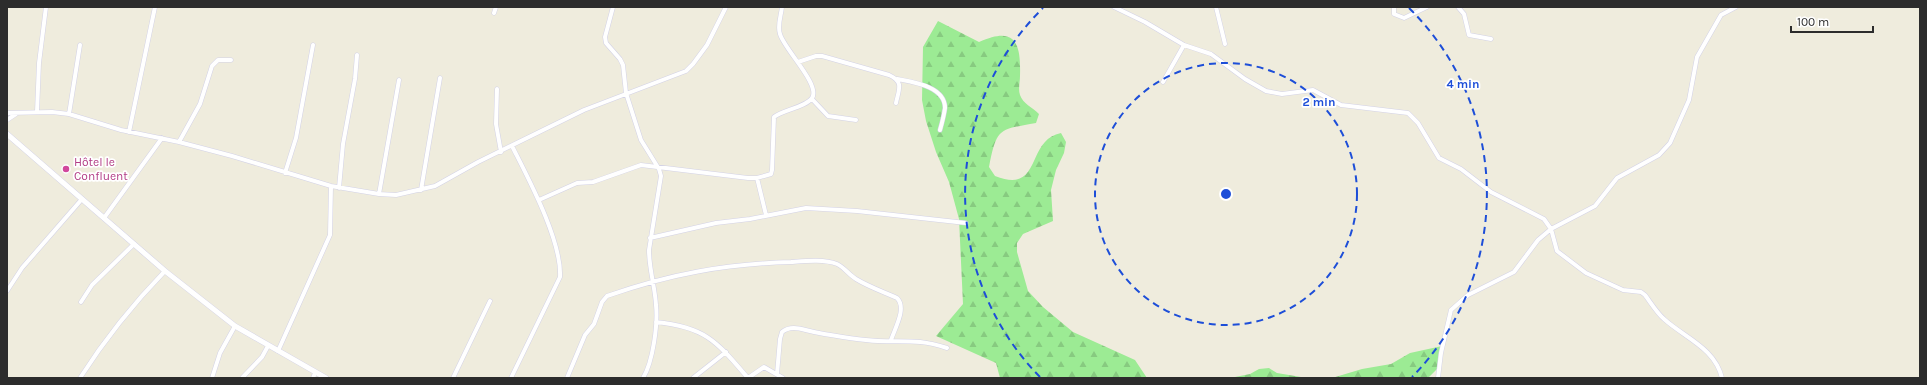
<svg xmlns="http://www.w3.org/2000/svg" width="1927" height="385" viewBox="0 0 1927 385" font-family="Karla,sans-serif">
	<style>
		.forest { fill: url(#forest-firs) }
		.lines { fill: none; stroke-linecap: round; stroke-linejoin: round }
		.minor-casing { stroke: #d3d2e6; stroke-width: 5 }
		.tertiary-casing { stroke: #d3d2e6; stroke-width: 6 }
		.minor { stroke: #fff; stroke-width: 4 }
		.tertiary { stroke: #fff; stroke-width: 5 }
		.ring { fill: none; stroke: #1d4ed8; stroke-width: 2; stroke-dasharray: 7 5 }
		.hotel-dot { fill: #d1479c; stroke: #fff; stroke-width: 1.5 }
		.labels { text-anchor: middle; stroke-width: 3.5; stroke-linejoin: round; paint-order: stroke }
		.hotel-label { font-size: 12px; fill: #b23c85; stroke: #fff; text-anchor: start }
		.centre { fill: #1d4ed8; stroke: #fff; stroke-width: 2 }
		.ring-label { font-size: 12px; text-anchor: middle; font-weight: bold; fill: #1d4ed8; stroke: #fff; stroke-width: 3.5; stroke-linejoin: round; paint-order: stroke }
	</style>
	<defs>
		<pattern id="forest-firs" width="22" height="20" patternUnits="userSpaceOnUse"><rect width="22" height="20" fill="#9ceb94"/><path d="M5 1l3.5 6h-7zM16 11l3.5 6h-7z" fill="#87ca80"/></pattern>
	</defs>
	<rect width="100%" height="100%" fill="#efecdd"/>
	<path class="forest" d="M938 21 979 42C1015 26 1021 42 1020 76 1020 82 1018 89 1020 95 1023 104 1032 107 1039 114L1036 123C999 130 997 127 989 167L995 176C1043 195 1025 140 1061 133L1066 142 1064 153 1056 170 1051 190 1053 221 1023 234 1017 243V252L1028 291 1043 307 1073 332 1135 360 1147 378H1000L996 363 936 336 963 304 959 219 949 182 936 152 926 121 922 100 923 47Z
		M1442 346 1441 365 1428 378H1332L1362 369 1391 364 1410 353Z
		M1269 368 1277 373 1307 378H1230L1250 374 1259 369Z"/>
	<g class="lines">
		<g class="minor-casing">
			<path id="minor" d="M613 7 605 37 606 43 620 59 623 65 626 93 641 140 659 169 661 176 649 250C649 269 655 287 656 305 658 324 653 362 643 378
				M1114 7 1145 22 1184 45 1211 54 1245 79 1266 91 1282 94 1313 90 1341 105 1408 113 1418 123 1439 158 1461 169 1491 192 1544 219 1551 229 1557 251 1586 273 1623 290 1641 292 1645 295C1651 303 1657 313 1664 319 1685 338 1715 348 1722 378
				M1216 7 1225 44
				M1394 7V14L1404 18 1427 7
				M1458 7 1464 14 1469 35 1491 39
				M494 13 496 7
				M798 62 816 56H822L889 75C904 82 899 89 896 103
				M897 79C912 82 945 86 945 108 944 115 942 123 940 130
				M1163 82 1184 45
				M497 89 496 124 501 152
				M812 99 828 116 856 120
				M37 112 39 63 46 7
				M7 113 52 112 69 114 121 130 179 142 232 156 331 186 379 194 396 195 435 186 478 162 584 110 686 71 693 64 707 45 726 7
				M69 114 80 45
				M7 120 16 114
				M129 132 155 7
				M179 142 200 104 212 66 218 60H231
				M285 173 296 138 313 45
				M757 178 766 215
				M339 188 343 144 355 79 357 55
				M421 190 440 78
				M379 194 399 80
				M539 200 577 183 593 182 641 165 748 178H757L771 174 772 170 774 117C783 110 806 107 812 98 821 85 784 49 780 34 777 26 781 16 782 7
				M104 218 162 138
				M650 238 716 223 750 219 806 208 857 211 966 223
				M7 291 22 268 82 199
				M81 302 92 285 134 244
				M656 322C706 327 717 342 748 378
				M278 351 330 235 331 186
				M777 374 780 339 782 332C792 324 803 330 814 332 835 336 856 340 878 341 906 342 919 339 947 348
				M80 378C105 339 133 304 165 271
				M212 378 220 353 235 326
				M242 378 262 357 268 346
				M313 378 315 373
				M453 378 490 301
				M511 378 560 277C562 241 528 178 512 146
				M567 378 585 335 594 324 602 302 607 296C670 274 725 264 791 262 805 261 824 259 837 264 844 267 849 275 856 279 869 287 884 292 897 298 907 308 895 328 891 340
				M693 378 726 352
				M748 378 764 367 783 378
				M1438 378 1441 353 1451 310 1468 295 1514 272 1538 240 1551 229 1595 206 1617 178 1659 155 1670 143 1689 100 1697 57 1721 15 1736 7"/>
		</g>
		<g class="tertiary-casing">
			<path id="tertiary" d="M7 134 165 271 235 326 326 378"/>
		</g>
		<use href="#minor" class="minor"/>
		<use href="#tertiary" class="tertiary"/>
	</g>
	<g class="ring">
		<circle cx="1226" cy="194" r="131"/>
		<path d="M1040 377A261 261 0 0 1 1043 8M1409 8A261 261 0 0 1 1412 377"/>
	</g>
	<circle class="hotel-dot" cx="66" cy="169" r="4"/>
	<g class="labels">
		<g class="hotel-label">
			<text x="74" y="166">Hôtel le<tspan x="74" dy="14">Confluent</tspan></text>
		</g>
	</g>
	<circle cx="1226" cy="194" r="6" class="centre"/>
	<g class="ring-label">
		<text x="1463" y="88">4 min</text>
		<text x="1319" y="106">2 min</text>
	</g>
	<rect width="1927" height="385" fill="none" stroke="#2c2c2c" stroke-width="16"/>
	<path d="M1791 26v6h82v-6" fill="none" stroke="#2c2c2c" stroke-width="2"/>
	<text x="1797" y="26" font-size="12" fill="#2c2c2c" stroke="#ffffff" stroke-width="3" paint-order="stroke">100 m</text>
</svg>
